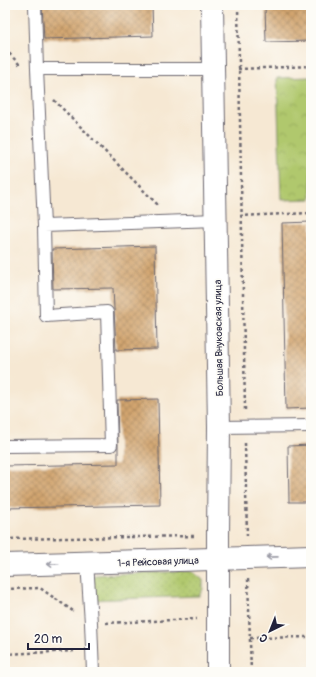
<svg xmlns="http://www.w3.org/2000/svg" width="316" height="677" viewBox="0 0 316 677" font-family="Pangolin,sans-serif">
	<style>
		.grass { fill: url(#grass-dots); stroke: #697554 }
		.park { fill: url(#park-crowns); stroke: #697554 }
		.building { fill: url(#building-cross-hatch) }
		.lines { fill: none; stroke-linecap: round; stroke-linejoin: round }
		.lane-casing { stroke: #6c6770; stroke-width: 14 }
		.street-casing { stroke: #6c6770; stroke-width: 24 }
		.secondary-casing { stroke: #6c6770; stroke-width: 24 }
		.path { stroke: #6c6770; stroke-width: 2.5; stroke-dasharray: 3 3; stroke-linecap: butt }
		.lane { stroke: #fff; stroke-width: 12 }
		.street { stroke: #fff; stroke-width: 22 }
		.secondary { stroke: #fff; stroke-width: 22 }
		.oneway { stroke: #9c9ca7 }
		.labels { text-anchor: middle; stroke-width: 3.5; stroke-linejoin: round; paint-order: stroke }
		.street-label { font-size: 10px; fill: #22223b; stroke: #fdfcf7 }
	</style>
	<defs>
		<pattern id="grass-dots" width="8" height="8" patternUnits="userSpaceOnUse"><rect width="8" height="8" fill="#b0c86d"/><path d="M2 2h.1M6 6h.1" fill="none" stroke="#97ac5f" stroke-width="1.8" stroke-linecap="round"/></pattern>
		<pattern id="park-crowns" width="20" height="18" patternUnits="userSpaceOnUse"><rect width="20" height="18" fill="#b0c86d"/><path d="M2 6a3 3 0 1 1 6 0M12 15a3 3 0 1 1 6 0" fill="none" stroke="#97ac5f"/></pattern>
		<pattern id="building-cross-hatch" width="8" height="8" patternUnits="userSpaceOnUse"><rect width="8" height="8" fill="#d1a46e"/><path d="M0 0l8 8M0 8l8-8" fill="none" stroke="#a9855c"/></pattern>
	</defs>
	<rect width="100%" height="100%" fill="#fdfcf7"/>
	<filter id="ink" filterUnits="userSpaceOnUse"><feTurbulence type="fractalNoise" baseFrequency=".025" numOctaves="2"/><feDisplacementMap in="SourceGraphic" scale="8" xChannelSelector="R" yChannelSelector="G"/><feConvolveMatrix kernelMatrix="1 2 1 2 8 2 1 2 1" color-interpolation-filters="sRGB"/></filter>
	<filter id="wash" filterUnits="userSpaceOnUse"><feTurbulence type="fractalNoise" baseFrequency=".012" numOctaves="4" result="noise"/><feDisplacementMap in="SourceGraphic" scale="16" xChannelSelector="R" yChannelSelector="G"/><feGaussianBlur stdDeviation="0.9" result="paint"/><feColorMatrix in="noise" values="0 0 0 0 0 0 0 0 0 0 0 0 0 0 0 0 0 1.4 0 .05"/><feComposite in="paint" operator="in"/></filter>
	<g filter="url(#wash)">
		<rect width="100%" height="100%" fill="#f6e8d3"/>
		<path class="grass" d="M192 571 203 580V589L199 596 89 600 86 589 95 575Z"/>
		<path class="park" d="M311 77V199L281 200 277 78Z"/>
		<g id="blocks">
			<path class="building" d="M42 5H152L153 36 44 39Z
				M265 5H311V41L266 42Z
				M311 222V408L286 409 282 223Z
				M155 246 157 349 116 350 113 288 53 289 52 249Z
				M158 399 160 505 5 508V466L118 464V445L117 400Z
				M311 445V502H289L288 446Z"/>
		</g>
	</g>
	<g filter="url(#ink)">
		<use href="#blocks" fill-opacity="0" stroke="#6c6770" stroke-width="1"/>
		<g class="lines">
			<g class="lane-casing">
				<path id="lane" d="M35 5 37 69
					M214 69H37L44 226 216 220
					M219 427 311 426
					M5 446 111 445 107 312 46 316 44 226
					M87 562 91 623 93 672"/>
			</g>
			<g class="street-casing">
				<path id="street" d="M212 5 219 427 218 536V672"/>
			</g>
			<g class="secondary-casing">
				<path id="secondary" d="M5 565 247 558 311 556"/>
			</g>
			<path class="path" d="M238 5 245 410
				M5 49 20 65
				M238 69 311 66
				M54 100 159 206
				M240 216 311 213
				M245 443 247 538
				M5 539 196 536
				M248 579 251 672
				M5 589 40 588 73 611
				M106 623 197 619
				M250 638 311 637
				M5 654 76 651"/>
			<use href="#lane" class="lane"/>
			<use href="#street" class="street"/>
			<use href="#secondary" class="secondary"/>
		</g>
		<defs><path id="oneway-shaft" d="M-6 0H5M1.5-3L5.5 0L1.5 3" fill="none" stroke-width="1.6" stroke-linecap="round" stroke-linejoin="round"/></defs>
		<g class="oneway">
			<use href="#oneway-shaft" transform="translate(272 557) rotate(179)"/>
			<use href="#oneway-shaft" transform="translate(53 564) rotate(178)"/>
		</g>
	</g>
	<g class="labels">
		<g class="street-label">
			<text transform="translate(218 338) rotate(-91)" y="4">Большая Внуковская улица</text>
			<text transform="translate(158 561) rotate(-2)" y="4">1-я Рейсовая улица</text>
		</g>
	</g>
	<rect width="316" height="677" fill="none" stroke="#fdfcf7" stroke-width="20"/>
	<g transform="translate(270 631) rotate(223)" stroke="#fdfcf7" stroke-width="3" paint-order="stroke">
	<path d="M0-3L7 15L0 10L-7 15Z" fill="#22223b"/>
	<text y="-6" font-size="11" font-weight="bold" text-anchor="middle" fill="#22223b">С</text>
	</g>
	<path d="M28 643v6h61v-6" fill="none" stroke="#22223b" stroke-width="2"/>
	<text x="34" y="643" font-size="12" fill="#22223b" stroke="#fdfcf7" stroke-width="3" paint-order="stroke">20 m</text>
</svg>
